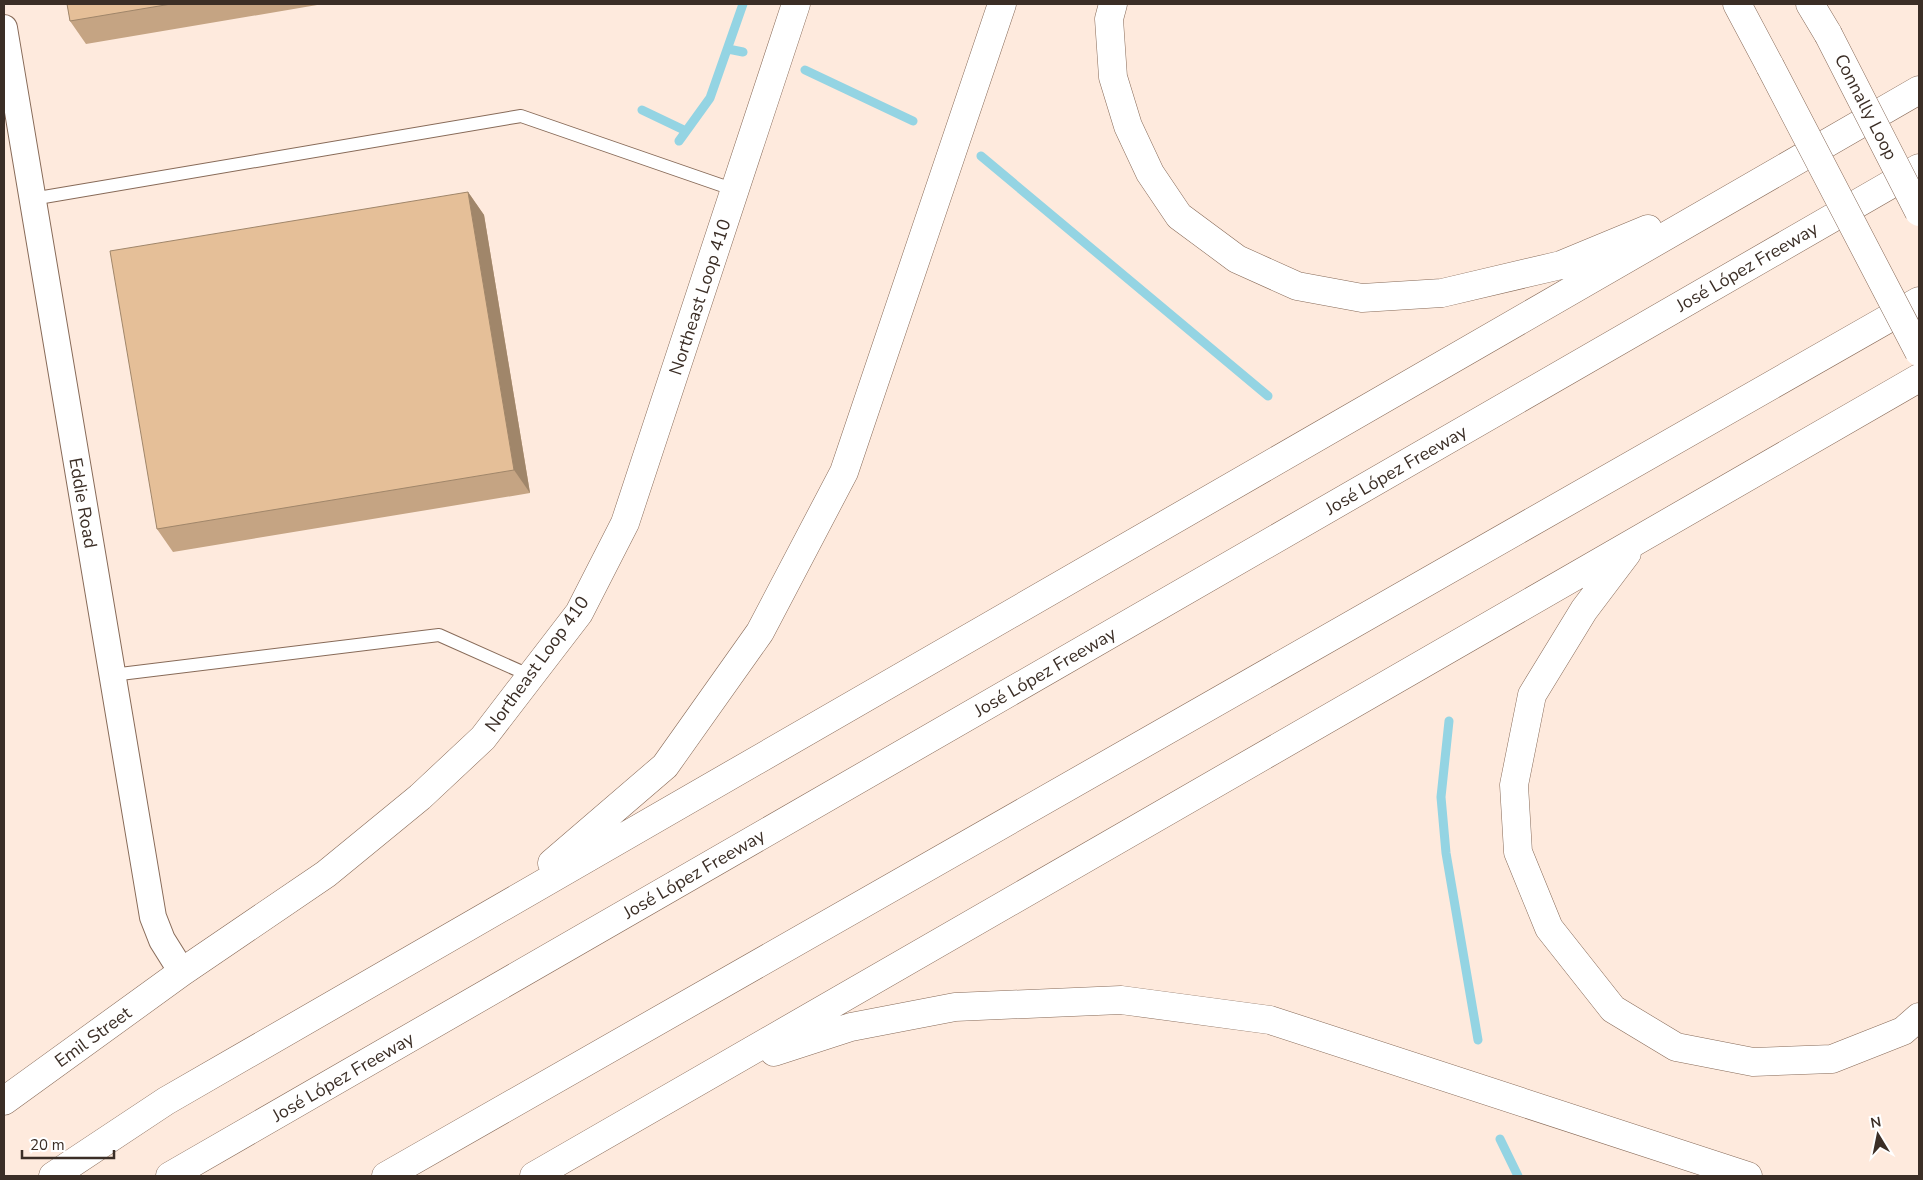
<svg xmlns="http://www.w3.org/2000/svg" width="1923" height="1180" viewBox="0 0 1923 1180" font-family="'Nunito Sans',sans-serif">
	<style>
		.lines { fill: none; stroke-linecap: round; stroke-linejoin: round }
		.stream { stroke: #94d4e3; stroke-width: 9 }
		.lane-casing { stroke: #876a58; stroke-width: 14 }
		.street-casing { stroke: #876a58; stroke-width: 28 }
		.secondary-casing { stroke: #876a58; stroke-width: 29 }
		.highway-casing { stroke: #876a58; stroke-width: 29 }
		.lane { stroke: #fff; stroke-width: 12 }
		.street { stroke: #fff; stroke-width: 26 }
		.secondary { stroke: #fff; stroke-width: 28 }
		.highway { stroke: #fff; stroke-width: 28 }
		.highway-bridge-casing { stroke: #876a58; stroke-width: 29; stroke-linecap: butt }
		.highway-bridge { stroke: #fff; stroke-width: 28 }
		.wall { fill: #c5a483 }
		.shaded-wall { fill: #a0866a }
		.building { fill: #e5bf98; stroke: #a0866a }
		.labels { text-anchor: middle; stroke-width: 4.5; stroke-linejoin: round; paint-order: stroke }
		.street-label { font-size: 18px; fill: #3b2e26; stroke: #fff }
	</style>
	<rect width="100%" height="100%" fill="#feeadd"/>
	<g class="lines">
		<path class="stream" d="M728 49 743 52
			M805 70 913 121
			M642 110 686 131
			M679 141 710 98 743 4
			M981 156 1268 396
			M1449 721 1441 797 1446 853 1478 1040
			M1500 1139 1518 1176"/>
		<g class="lane-casing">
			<path id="lane" d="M32 199 521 116 735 190
				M112 675 439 635 531 676"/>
		</g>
		<g class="street-casing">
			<path id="street" d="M4 28 153 917 162 940 182 972"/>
		</g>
		<g class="secondary-casing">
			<path id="secondary" d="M4 1101 182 972 326 874 420 797 483 738 579 613 625 523 796 4"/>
		</g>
		<g class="highway-casing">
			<path id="highway" d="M1113 4 1109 19 1113 77 1128 126 1150 173 1179 216 1237 259 1297 286 1362 298 1442 293 1561 265 1648 229
				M1737 4 1770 66
				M1810 4 1828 34
				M1627 553 1584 610 1532 695 1514 785 1518 852 1549 928 1613 1009 1676 1047 1753 1062 1832 1059 1903 1031 1919 1017
				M552 863 665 766 760 632 844 472 1002 4
				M774 1052 851 1027 955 1007 1121 1000 1270 1020 1748 1176
				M53 1176 166 1101 1919 90
				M170 1176 1919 168
				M386 1176 1919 301
				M534 1176 1919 378"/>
		</g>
		<use href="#lane" class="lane"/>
		<use href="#street" class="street"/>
		<use href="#secondary" class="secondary"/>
		<use href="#highway" class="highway"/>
		<g class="highway-bridge-casing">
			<path id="highway-bridge" d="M1828 34 1919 212
				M1770 66 1919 352"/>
		</g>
		<use href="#highway-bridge" class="highway-bridge"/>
	</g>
	<path class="wall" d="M67 4H323L86 44 70 21Z
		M468 192 484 215 530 493 173 552 157 529Z"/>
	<path class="shaded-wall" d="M468 192 484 215 530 493 514 470Z"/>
	<path class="building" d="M67 4H171L70 21Z
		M468 192 514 470 157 529 110 251Z"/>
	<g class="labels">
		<g class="street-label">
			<text transform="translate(1866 107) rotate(63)" y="6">Connally Loop</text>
			<text transform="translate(1747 267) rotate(-30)" y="6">José López Freeway</text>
			<text transform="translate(700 297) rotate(-72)" y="6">Northeast Loop 410</text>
			<text transform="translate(1396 470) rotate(-30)" y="6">José López Freeway</text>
			<text transform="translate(83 503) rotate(80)" y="6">Eddie Road</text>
			<text transform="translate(537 664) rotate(-54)" y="6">Northeast Loop 410</text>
			<text transform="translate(1045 672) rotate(-30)" y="6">José López Freeway</text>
			<text transform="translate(694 874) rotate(-30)" y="6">José López Freeway</text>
			<text transform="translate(93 1037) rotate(-36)" y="6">Emil Street</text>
			<text transform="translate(343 1077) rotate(-30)" y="6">José López Freeway</text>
		</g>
	</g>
	<rect width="1923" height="1180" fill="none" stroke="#3b2e26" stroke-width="10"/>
	<g transform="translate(1878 1135) rotate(350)" stroke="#ffffff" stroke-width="4" paint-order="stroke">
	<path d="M0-4L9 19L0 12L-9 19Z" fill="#3b2e26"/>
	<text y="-8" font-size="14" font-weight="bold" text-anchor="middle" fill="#3b2e26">N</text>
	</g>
	<path d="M22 1150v8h92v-8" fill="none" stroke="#3b2e26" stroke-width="2.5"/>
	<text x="30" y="1150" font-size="15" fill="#3b2e26" stroke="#ffffff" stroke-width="4" paint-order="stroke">20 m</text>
</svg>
